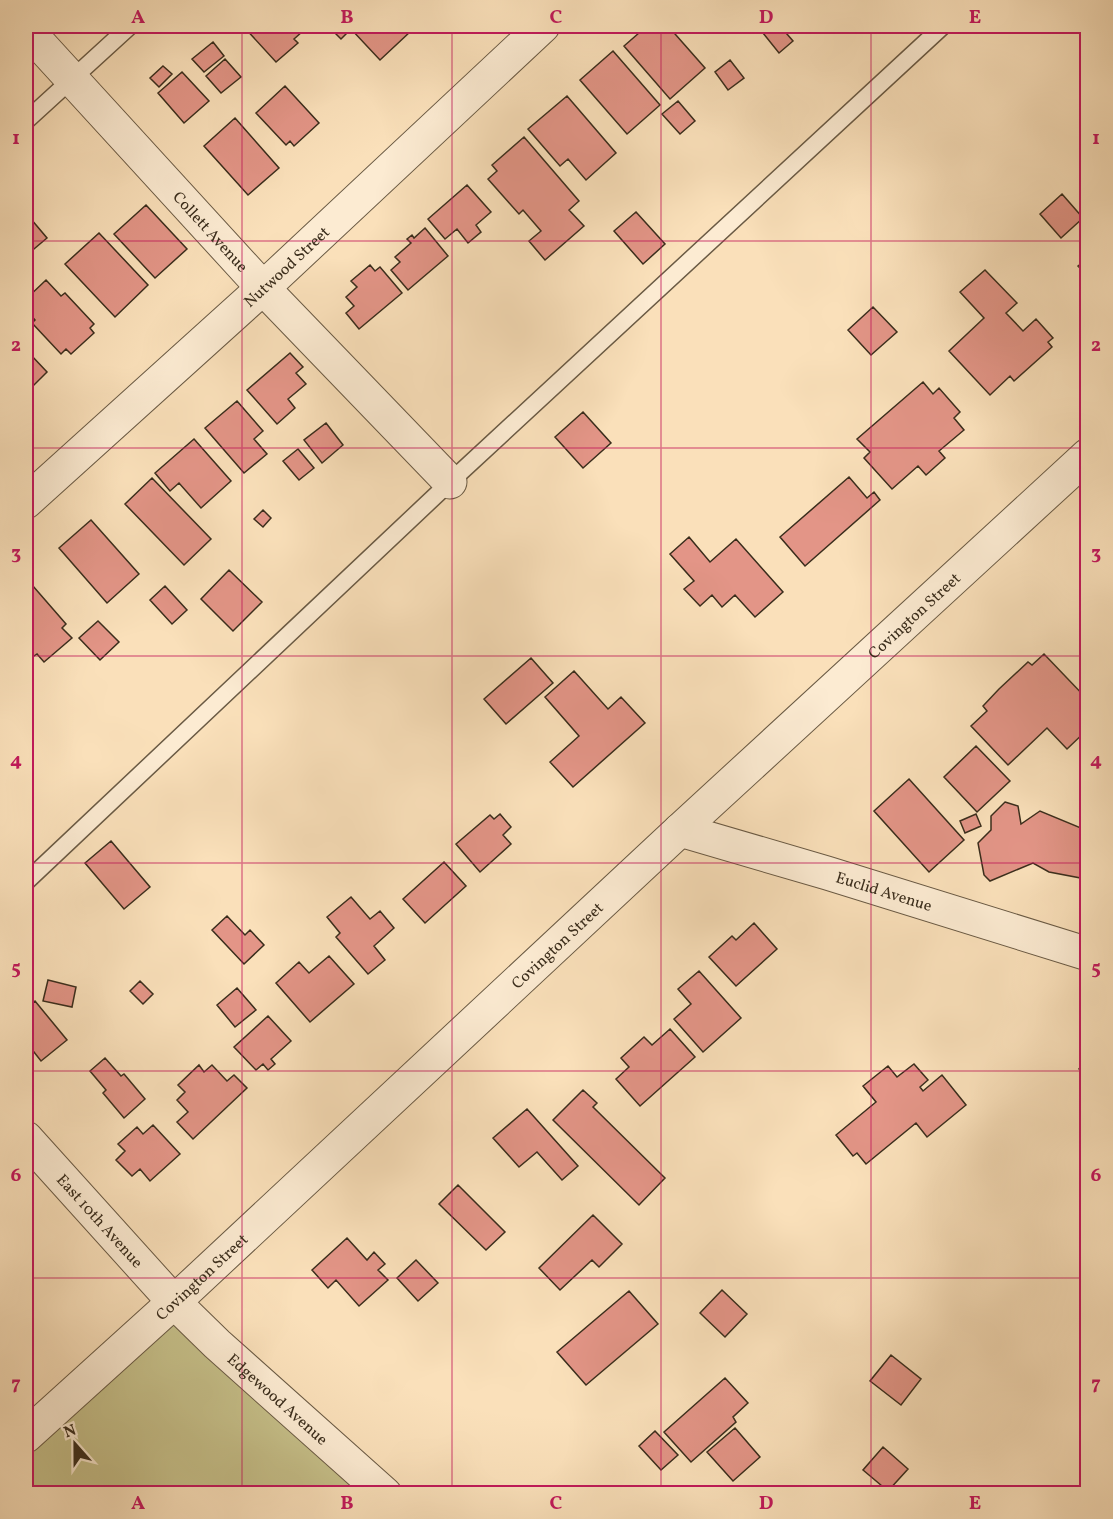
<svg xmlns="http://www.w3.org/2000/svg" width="1113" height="1519" viewBox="0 0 1113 1519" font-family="Vollkorn,serif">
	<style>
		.green { fill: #c6c08a; stroke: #807653; stroke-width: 1.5 }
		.building { fill: #e39587; stroke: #3a2d1c; stroke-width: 1.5 }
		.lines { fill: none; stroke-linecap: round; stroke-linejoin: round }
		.lane-casing { stroke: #6a5a44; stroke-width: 19 }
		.street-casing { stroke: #6a5a44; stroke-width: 35 }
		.lane { stroke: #fcebd2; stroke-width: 16 }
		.street { stroke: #fcebd2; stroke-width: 33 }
		.grid { fill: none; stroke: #c2185b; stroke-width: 1.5; stroke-opacity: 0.55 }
		.labels { text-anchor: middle; stroke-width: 4.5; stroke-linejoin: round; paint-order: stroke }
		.street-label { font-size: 16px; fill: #3a2d1c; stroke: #fcebd2 }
		.neatline { fill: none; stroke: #c2185b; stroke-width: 2 }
		.grid-label { font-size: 20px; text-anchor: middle; font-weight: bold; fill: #c2185b }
	</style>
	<rect width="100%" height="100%" fill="#fae0ba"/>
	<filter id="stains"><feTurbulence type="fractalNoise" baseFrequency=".00333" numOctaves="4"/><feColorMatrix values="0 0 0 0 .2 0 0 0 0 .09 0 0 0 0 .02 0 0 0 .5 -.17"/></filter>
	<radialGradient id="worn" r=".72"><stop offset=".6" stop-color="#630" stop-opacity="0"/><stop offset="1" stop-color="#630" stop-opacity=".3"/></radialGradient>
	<path class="green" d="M174 1302 386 1494H26V1438Z"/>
	<path class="building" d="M243 26H302L300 28 303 31 294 39 298 43 276 62Z
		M328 26H406L411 31 380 60 351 29 341 39Z
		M647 26H668L705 68 670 99 624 46Z
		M771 26H780L793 41 779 53 763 33Z
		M213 42 224 56 204 72 192 59Z
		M613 51 660 105 627 134 580 80Z
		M225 59 241 77 221 93 206 76Z
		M730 60 744 78 728 90 715 72Z
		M163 66 172 74 159 87 150 78Z
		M182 72 209 101 184 123 158 93Z
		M285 86 319 123 294 146 290 141 286 145 256 113Z
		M567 96 616 153 586 180 568 159 560 166 528 129Z
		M678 101 695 121 680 134 662 114Z
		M235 118 279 168 248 195 204 146Z
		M524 137 579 201 569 210 584 226 545 260 529 241 541 231 523 210 519 214 488 179 497 171 492 165Z
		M467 185 491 212 476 225 481 232 468 243 457 229 445 239 428 219Z
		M1062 194 1083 218 1061 238 1040 214Z
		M146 205 187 249 155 278 114 234Z
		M636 212 665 244 643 264 614 231Z
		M31 219 47 238 28 254 26 252V224Z
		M425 228 448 256 408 290 391 270 400 262 395 257 411 243 407 239 412 235 414 238Z
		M99 233 148 285 115 317 65 264Z
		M1088 258V276L1078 266Z
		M370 265 375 271 380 267 402 293 359 329 346 313 354 306 346 297 357 287 351 281Z
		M985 270 1017 303 1006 313 1023 331 1036 319 1053 338 1048 342 1052 347 1014 381 1010 376 990 395 949 351 984 318 960 292Z
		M46 280 61 296 65 293 94 324 90 328 94 333 71 354 66 349 61 354 32 323 35 320 26 310V299Z
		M873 307 897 332 871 355 848 330Z
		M26 345 33 353 31 355 47 372 31 388 26 382Z
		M290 353 303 367 296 373 306 384 288 399 295 408 277 424 247 390Z
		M923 382 933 394 939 388 960 412 954 418 964 430 939 451 945 458 926 475 918 466 892 489 864 458 870 452 857 439Z
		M237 401 263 431 254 439 267 454 244 473 205 428Z
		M583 412 611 443 583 468 555 437Z
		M326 423 343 445 322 463 304 440Z
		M194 439 231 481 201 508 179 483 170 491 155 473Z
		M298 449 314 468 299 480 283 461Z
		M849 477 867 498 874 492 880 500 805 566 780 537Z
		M152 478 211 539 184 565 125 504Z
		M263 510 271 518 263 527 254 519Z
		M91 520 139 574 107 603 59 548Z
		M689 537 710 562 736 539 783 592 755 617 735 595 722 607 712 595 700 606 684 589 694 581 670 554Z
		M229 570 262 602 233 631 201 599Z
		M26 578 66 624 62 628 72 638 44 662 37 654 34 656 26 646Z
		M165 586 187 610 172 624 150 600Z
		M98 621 119 642 100 660 79 638Z
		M1044 654 1088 700V729L1067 749 1047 728 1008 765 971 726 987 711 983 706 999 689 1028 662 1032 665Z
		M531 658 553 683 506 724 484 699Z
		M574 671 608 709 621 697 645 723 573 787 550 762 579 736 545 697Z
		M976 746 1010 781 977 812 944 777Z
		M909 779 964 840 929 872 874 811Z
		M1005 802 1018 806 1021 824 1040 811 1081 828 1087 840 1084 859 1086 879 1049 872 1033 863 990 881 984 875 978 843 991 830V816Z
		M500 814 511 827 503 835 511 844 480 872 456 844 490 815 494 819Z
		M976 814 981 826 965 833 960 821Z
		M111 841 150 887 124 909 85 863Z
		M444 862 466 886 425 923 403 899Z
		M351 897 370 919 380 911 394 928 374 946 385 960 368 974 336 937 340 933 327 917Z
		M227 916 245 935 250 930 264 945 244 964 212 930Z
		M754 923 777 949 736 986 709 957 732 936 736 940Z
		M329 956 354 984 310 1022 276 983 299 962 309 973Z
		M699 971 741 1018 703 1052 674 1019 691 1004 678 989Z
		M48 980 76 987 72 1007 43 1001Z
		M140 981 153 994 143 1004 130 991Z
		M237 988 256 1010 235 1027 217 1005Z
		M35 1001 67 1040 41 1061 30 1047 26 1051V1009Z
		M268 1016 291 1041 271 1059 275 1064 268 1070 263 1064 256 1070 234 1047Z
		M670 1029 695 1057 640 1106 616 1079 629 1067 621 1058 644 1037 652 1045Z
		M105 1058 121 1076 124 1074 145 1099 124 1118 103 1093 106 1090 90 1071Z
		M1088 1058V1076L1079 1069Z
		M914 1064 928 1080 920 1087 923 1091 942 1075 966 1105 927 1137 916 1123 866 1164 857 1153 853 1156 836 1135 876 1102 863 1086 888 1066 897 1077Z
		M199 1065 204 1072 212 1065 227 1081 234 1075 247 1088 193 1139 177 1122 188 1112 177 1100 185 1092 178 1085Z
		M583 1090 597 1103 593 1107 665 1178 639 1205 553 1120Z
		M527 1109 578 1166 562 1180 537 1152 519 1167 493 1138Z
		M153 1125 180 1154 150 1181 140 1169 132 1176 116 1160 125 1151 118 1144 137 1127 143 1134Z
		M458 1185 505 1232 486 1250 439 1204Z
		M593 1215 622 1244 599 1267 592 1260 560 1290 539 1268Z
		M347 1238 367 1260 374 1252 385 1264 378 1270 388 1280 359 1306 336 1280 328 1288 312 1270Z
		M416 1260 438 1283 418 1301 397 1278Z
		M722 1290 747 1314 725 1337 700 1313Z
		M629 1291 658 1324 586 1385 557 1352Z
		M891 1355 921 1379 901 1405 870 1381Z
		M725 1378 748 1403 733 1417 736 1422 691 1462 664 1432Z
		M735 1428 760 1457 733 1481 707 1452Z
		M655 1431 678 1455 661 1470 639 1446Z
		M883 1447 908 1469 888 1491 863 1470Z"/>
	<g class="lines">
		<g class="lane-casing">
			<path id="lane" d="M26 121 130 26
				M26 882 450 482 943 26"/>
		</g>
		<g class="street-casing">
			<g id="street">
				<path id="s1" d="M26 29 263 288 450 482"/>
				<path id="s2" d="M26 502 263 288 543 26"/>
				<path id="s3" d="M680 830 827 873 1088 954"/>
				<path id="s4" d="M26 1138 174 1302 217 1344 385 1494"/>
				<path id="s5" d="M26 1436 174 1302 680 830 1088 455"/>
			</g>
		</g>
		<use href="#lane" class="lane"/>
		<use href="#street" class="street"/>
	</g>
	<path class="grid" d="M242 26V1494M452 26V1494M661 26V1494M871 26V1494M26 241H1088M26 448H1088M26 656H1088M26 863H1088M26 1071H1088M26 1278H1088"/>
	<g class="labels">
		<g class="street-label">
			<text dy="6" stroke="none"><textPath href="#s1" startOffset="274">Collett Avenue</textPath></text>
			<text dy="6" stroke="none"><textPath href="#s2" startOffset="351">Nutwood Street</textPath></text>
			<text dy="6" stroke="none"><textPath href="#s5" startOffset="1209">Covington Street</textPath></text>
			<text dy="6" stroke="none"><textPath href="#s3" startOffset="213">Euclid Avenue</textPath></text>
			<text dy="6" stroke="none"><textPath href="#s5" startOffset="723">Covington Street</textPath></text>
			<text dy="6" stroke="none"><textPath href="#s4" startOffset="111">East 10th Avenue</textPath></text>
			<text dy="6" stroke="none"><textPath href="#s5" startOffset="237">Covington Street</textPath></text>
			<text dy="6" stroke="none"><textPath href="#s4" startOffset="363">Edgewood Avenue</textPath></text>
		</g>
	</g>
	<rect width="1113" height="1519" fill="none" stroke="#fae0ba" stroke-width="66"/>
	<g transform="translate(75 1444) rotate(339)" stroke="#fcebd2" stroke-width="4.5" paint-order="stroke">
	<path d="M0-4.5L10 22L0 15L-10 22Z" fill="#3a2d1c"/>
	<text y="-9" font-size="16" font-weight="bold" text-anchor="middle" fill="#3a2d1c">N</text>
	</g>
	<rect x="33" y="33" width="1047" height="1453" class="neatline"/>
	<g class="grid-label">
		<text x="138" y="23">A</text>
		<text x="347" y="23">B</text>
		<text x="556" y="23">C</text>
		<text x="766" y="23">D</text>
		<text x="975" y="23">E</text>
		<text x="16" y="144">1</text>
		<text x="1096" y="144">1</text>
		<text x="16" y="351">2</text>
		<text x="1096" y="351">2</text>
		<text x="16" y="559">3</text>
		<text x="1096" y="559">3</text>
		<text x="16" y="766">4</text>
		<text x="1096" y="766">4</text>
		<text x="16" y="974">5</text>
		<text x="1096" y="974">5</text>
		<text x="16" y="1181">6</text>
		<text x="1096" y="1181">6</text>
		<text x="16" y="1389">7</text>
		<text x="1096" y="1389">7</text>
		<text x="138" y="1509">A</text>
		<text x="347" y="1509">B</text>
		<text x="556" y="1509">C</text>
		<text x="766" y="1509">D</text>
		<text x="975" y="1509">E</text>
	</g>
	<rect width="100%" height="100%" filter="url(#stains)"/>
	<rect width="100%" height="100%" fill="url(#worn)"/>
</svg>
